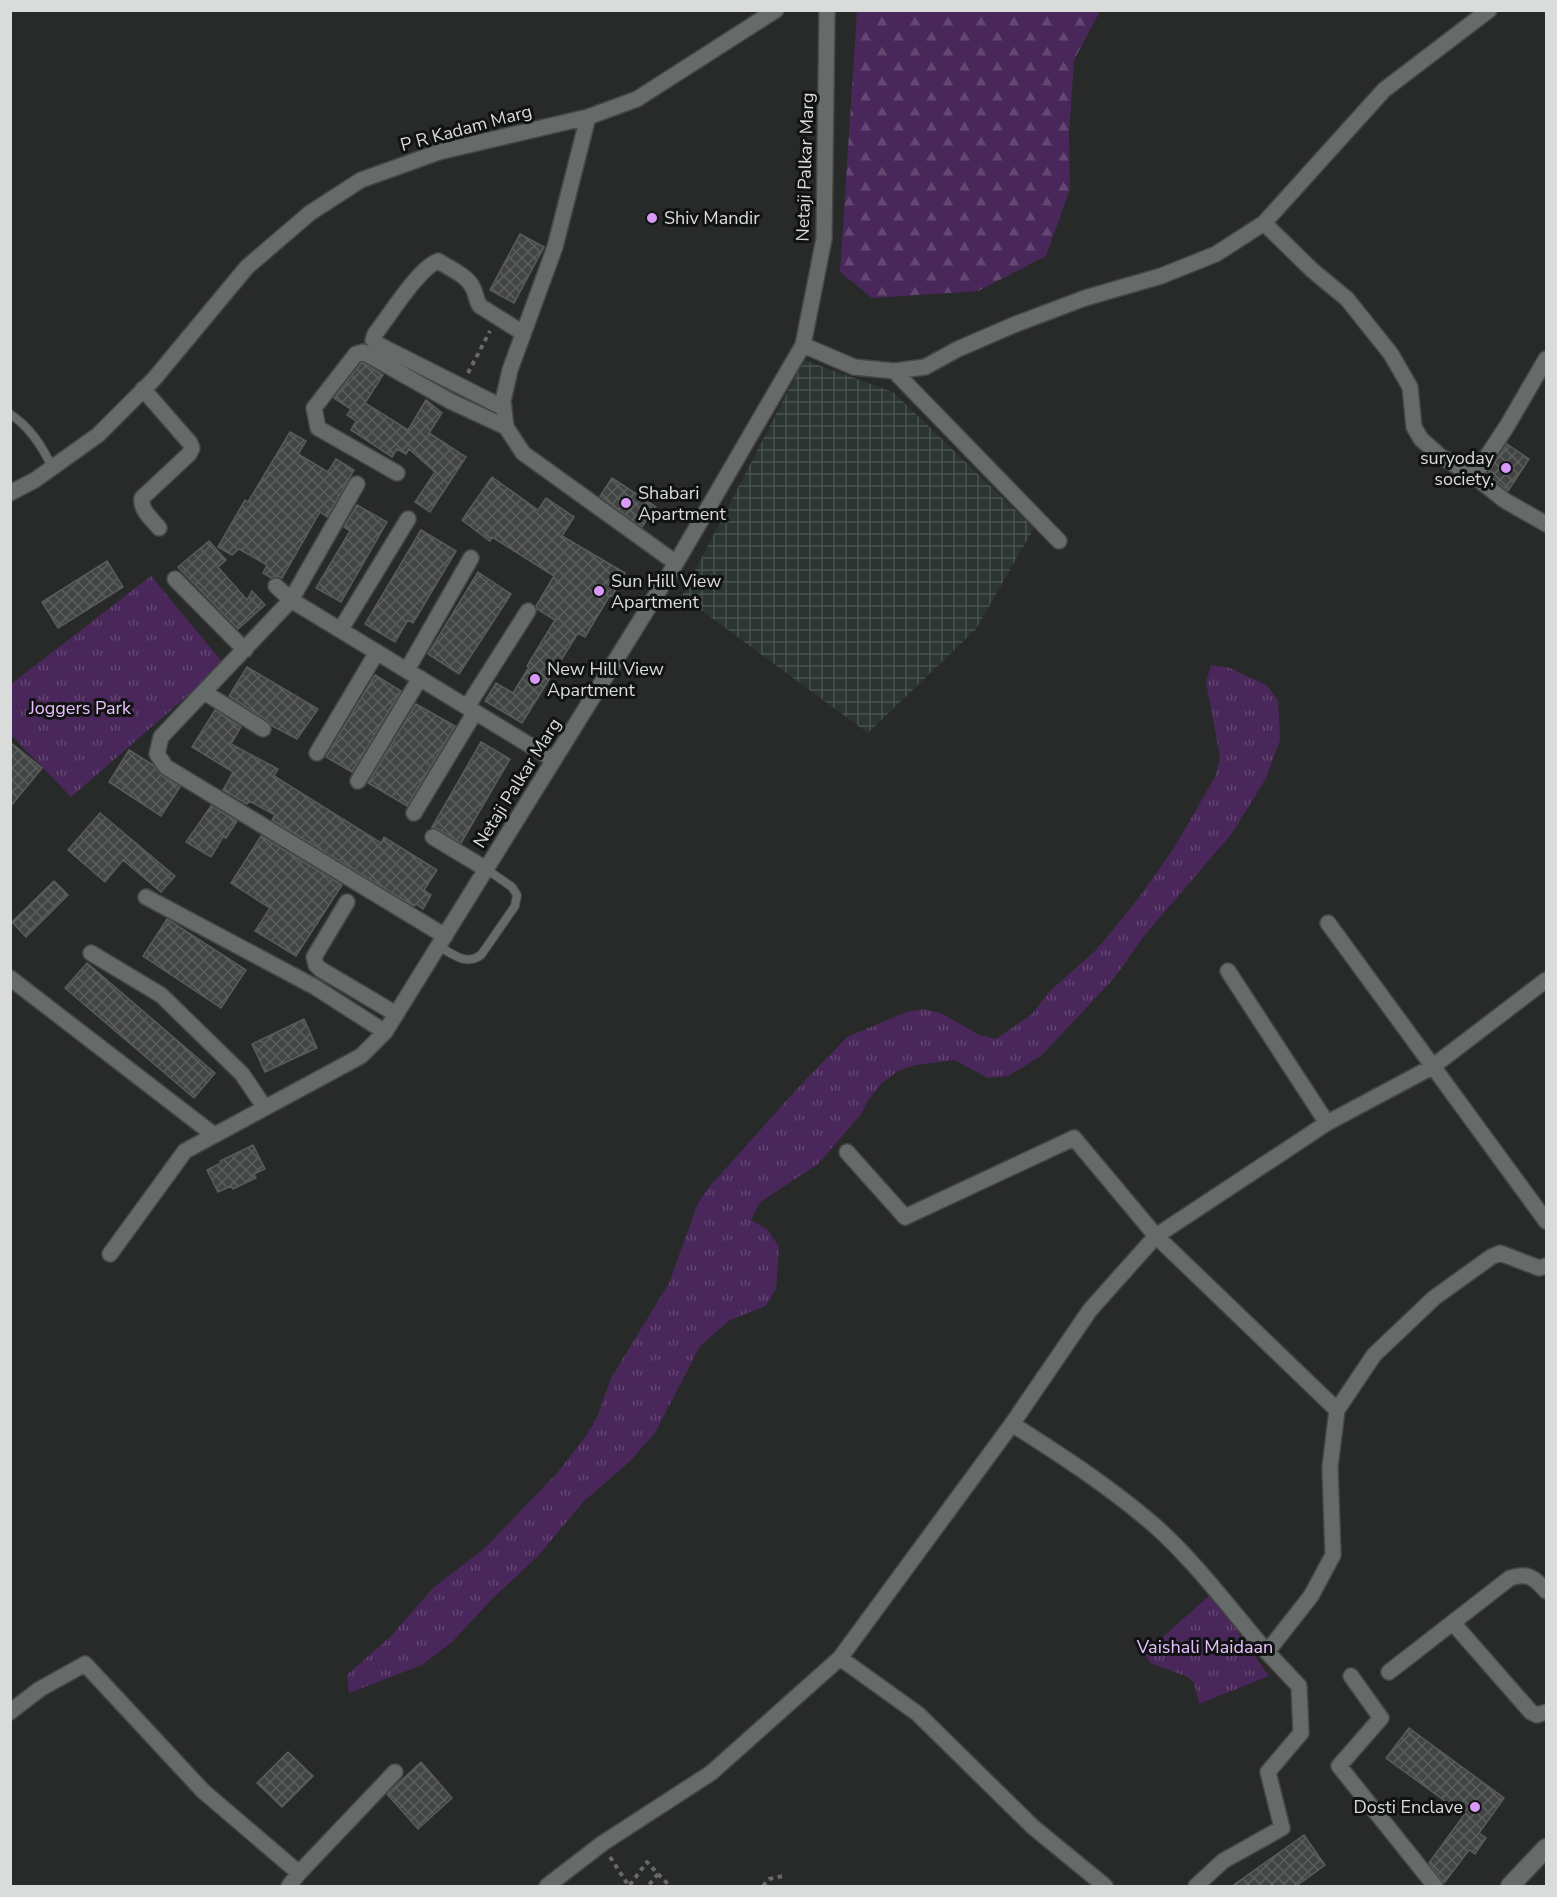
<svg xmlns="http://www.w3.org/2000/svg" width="1557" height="1897" viewBox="0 0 1557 1897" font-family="'Nunito Sans',sans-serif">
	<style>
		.industrial { fill: url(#industrial-grid) }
		.grass { fill: url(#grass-tufts) }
		.forest { fill: url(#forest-firs) }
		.building { fill: url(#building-cross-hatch); stroke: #595c5b; stroke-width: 1.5 }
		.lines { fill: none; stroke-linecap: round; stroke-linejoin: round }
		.service-casing { stroke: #454746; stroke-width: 10 }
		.minor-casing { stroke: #454746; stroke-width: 18 }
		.tertiary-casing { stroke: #454746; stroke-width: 21 }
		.path { stroke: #686a69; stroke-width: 4; stroke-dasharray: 4.5 4.5; stroke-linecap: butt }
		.service { stroke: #666a68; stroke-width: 8 }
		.minor { stroke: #666a68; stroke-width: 15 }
		.tertiary { stroke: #666a68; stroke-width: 18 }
		.poi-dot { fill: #d89af8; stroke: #111312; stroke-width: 2 }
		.labels { text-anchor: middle; stroke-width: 6; stroke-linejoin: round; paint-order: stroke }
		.street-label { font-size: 18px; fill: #dadcdb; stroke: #111312 }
		.poi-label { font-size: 18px; fill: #dadcdb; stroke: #111312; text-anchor: start }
		.park-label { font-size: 18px; fill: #e9c0ff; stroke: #111312 }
	</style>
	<defs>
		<pattern id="industrial-grid" width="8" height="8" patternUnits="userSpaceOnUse" patternTransform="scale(1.5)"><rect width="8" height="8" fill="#2b3531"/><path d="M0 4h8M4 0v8" fill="none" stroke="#49524e"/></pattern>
		<pattern id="grass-tufts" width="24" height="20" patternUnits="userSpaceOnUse" patternTransform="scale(1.5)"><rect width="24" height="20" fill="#49275a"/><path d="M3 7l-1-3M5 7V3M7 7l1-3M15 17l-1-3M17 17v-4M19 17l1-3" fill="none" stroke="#634671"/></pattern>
		<pattern id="forest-firs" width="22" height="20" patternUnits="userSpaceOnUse" patternTransform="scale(1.5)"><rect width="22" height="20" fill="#49275a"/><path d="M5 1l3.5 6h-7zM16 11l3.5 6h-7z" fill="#634671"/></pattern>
		<pattern id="building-cross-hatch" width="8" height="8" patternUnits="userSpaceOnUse" patternTransform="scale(1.5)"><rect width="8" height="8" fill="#424544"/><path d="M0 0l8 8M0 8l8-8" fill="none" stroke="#5d5f5e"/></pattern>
	</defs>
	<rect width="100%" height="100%" fill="#282a29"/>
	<path class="industrial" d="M804 360 893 392 1034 528 976 629 868 733 682 596Z"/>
	<path class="grass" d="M151 576 224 664 71 797 11 735V684Z
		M1211 665 1230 668 1266 685 1278 700 1280 740 1266 778 1233 832 1144 936 1115 977 1041 1056 1008 1076 988 1078 954 1060 915 1065 898 1071 881 1084 868 1100 862 1113 818 1164 760 1202 751 1220 768 1230 779 1247 776 1289 766 1306 730 1320 700 1346 655 1433 629 1462 583 1502 538 1556 493 1598 452 1642 422 1665 349 1693 347 1675 391 1636 433 1588 485 1548 558 1472 586 1436 597 1417 611 1378 669 1283 698 1203 710 1186 796 1090 847 1037 906 1012 924 1009 943 1014 977 1034 996 1039 1032 1014 1049 992 1096 950 1138 899 1174 848 1216 775 1220 757 1206 682Z
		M1211 1594 1269 1676 1199 1704 1194 1683 1188 1677 1150 1663 1145 1653Z"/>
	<path class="forest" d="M857 11H1100L1074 60 1069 135 1070 189 1046 256 978 291 872 298 840 272Z"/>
	<path class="building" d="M520 234 544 247 514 303 490 290Z
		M362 362 383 375 365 403 408 430 426 400 442 413 429 433 466 457 430 512 415 502 435 472 409 449 406 454 397 449 392 457 351 430 356 421 347 415 351 409 334 398Z
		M290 432 306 441 298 454 328 472 336 459 354 470 327 517 320 512 282 578 278 576 271 578 263 573 267 565 239 549 232 555 218 547 245 500 248 502Z
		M1507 444 1529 459 1508 491 1487 474Z
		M492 477 538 510 546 498 574 517 562 536 625 573 612 596 610 595 585 637 578 633 522 723 485 701 496 683 513 693 529 667 527 666 555 620 537 609 536 606 554 576 492 537 490 541 462 520Z
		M612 478 656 507 642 527 600 496Z
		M357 505 387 522 341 602 316 588 350 531 344 527Z
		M421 530 456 551 413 623 408 620 395 642 365 624Z
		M209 541 226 560 218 567 247 600 252 591 265 605 238 629 178 567Z
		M107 561 123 587 58 628 42 602Z
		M478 572 511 594 459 674 428 654Z
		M247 667 318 709 297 739 272 726 268 721 229 696Z
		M375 675 401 691 352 772 326 757Z
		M416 704 455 726 407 806 368 783Z
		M215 710 241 727 231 744 278 769 274 776 381 843 384 837 437 870 424 890 431 895 423 909 416 904 414 906 272 820 275 815 249 801 247 804 223 790 233 772 192 747Z
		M10 742 42 768 10 807Z
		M481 742 510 759 461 843 438 829 432 827Z
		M129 750 153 765 161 775 180 787 161 816 109 782Z
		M211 806 237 821 226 838 223 837 211 857 186 842Z
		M100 813 175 876 161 892 123 860 105 882 68 850Z
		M261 836 342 885 296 956 255 931 270 908 231 883Z
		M54 881 68 895 26 937 12 922Z
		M167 919 246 970 221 1008 143 956Z
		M87 963 215 1073 194 1098 65 988Z
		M304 1019 317 1048 265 1072 252 1044Z
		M253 1145 265 1169 254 1174 256 1178 233 1189 231 1186 218 1192 207 1170 221 1163 220 1161Z
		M1409 1728 1504 1798 1479 1833 1486 1838 1475 1854 1469 1850 1444 1883 1429 1863 1464 1815 1386 1758Z
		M288 1752 313 1776 282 1807 257 1783Z
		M421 1762 452 1798 418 1829 387 1794Z
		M1304 1835 1325 1865 1295 1887H1231Z"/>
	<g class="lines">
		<g class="service-casing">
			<path id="service" d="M10 414C30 427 42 446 52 467
				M438 946C453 954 466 966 481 955L515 906 517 895 512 887 486 869"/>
		</g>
		<g class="minor-casing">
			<path id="minor" d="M588 117 555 247 510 370 503 401 506 427 523 453 676 563
				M1264 223 1312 270 1347 299 1391 354 1410 387 1414 427 1421 439 1440 456 1474 476 1504 500 1546 524
				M803 345 854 367 894 371 925 367 958 349 1016 324 1085 298 1161 276 1216 254 1264 223 1384 90 1489 10
				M894 371 1059 541
				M143 389 190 443 192 448 189 454 142 498C140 510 152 519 159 528
				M504 408 379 345 373 340 375 334C390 315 418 269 438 261 449 268 467 275 473 288 476 294 476 300 480 306L523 333
				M397 473 318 428 314 408 356 354 363 352 450 401 506 427
				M1474 476 1507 426 1546 359
				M10 493 35 480 98 435 154 379 247 267 310 213 361 180 439 152 588 117 637 99 776 10
				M175 579 245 650
				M276 586 291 600 357 484
				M341 629 408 519
				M407 670 471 558
				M204 692 263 729
				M467 707 528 611
				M317 753 377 652
				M358 781 420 678
				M414 813 475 712
				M433 837 486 869
				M146 897 315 987 385 1032
				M347 902 314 957 316 965 320 969 396 1014
				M1328 923 1546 1221
				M445 936 166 767 157 754 161 737 291 600 554 760
				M91 953 161 995 242 1074 265 1108
				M1228 971 1327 1123
				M10 978 214 1135
				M847 1152 905 1217 1074 1138 1156 1236 1337 1410
				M110 1254 185 1151 361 1056 385 1032 676 563 803 345 824 239 827 10
				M1012 1424C1061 1455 1110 1487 1154 1525 1194 1560 1232 1611 1267 1652
				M1453 1623 1531 1712 1537 1715 1546 1712
				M840 1658 918 1714 1033 1827 1105 1886
				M1389 1672 1510 1578C1528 1572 1535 1578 1546 1591
				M1351 1676 1381 1718 1339 1766 1435 1886
				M10 1712 40 1689 85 1664 203 1791 299 1873
				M289 1886 299 1873 395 1772
				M547 1886 603 1843 711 1773 840 1658 1012 1424 1090 1310 1156 1236 1327 1123 1432 1067 1546 980
				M1196 1886 1223 1861 1282 1828 1268 1772 1301 1733 1299 1686 1267 1652 1311 1596 1333 1555 1330 1467 1337 1410 1374 1355 1434 1298 1491 1257 1500 1253 1539 1268 1546 1266"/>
		</g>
		<g class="tertiary-casing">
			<path id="tertiary" d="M1510 1886 1546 1848"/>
		</g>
		<path class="path" d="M468 373 490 331
			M610 1857 629 1886 647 1862 658 1874 648 1886
			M658 1874 670 1886
			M763 1886 769 1879 783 1876"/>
		<use href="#service" class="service"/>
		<use href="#minor" class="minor"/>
		<use href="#tertiary" class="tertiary"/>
	</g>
	<g class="poi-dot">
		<circle cx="652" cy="218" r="6"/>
		<circle cx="1506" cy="468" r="6"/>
		<circle cx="626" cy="503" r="6"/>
		<circle cx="599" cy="591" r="6"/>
		<circle cx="535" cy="679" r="6"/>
		<circle cx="1475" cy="1807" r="6"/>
	</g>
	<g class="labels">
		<g class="street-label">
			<text transform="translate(466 128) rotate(-15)" y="6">P R Kadam Marg</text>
			<text transform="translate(805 167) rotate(-88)" y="6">Netaji Palkar Marg</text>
			<text transform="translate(517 783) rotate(-58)" y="6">Netaji Palkar Marg</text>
		</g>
		<g class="poi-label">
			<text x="664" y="224">Shiv Mandir</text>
			<text x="1494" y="464" text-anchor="end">suryoday<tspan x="1494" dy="21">society,</tspan></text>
			<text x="638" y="499">Shabari<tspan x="638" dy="21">Apartment</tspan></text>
			<text x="611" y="587">Sun Hill View<tspan x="611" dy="21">Apartment</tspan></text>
			<text x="547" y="675">New Hill View<tspan x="547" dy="21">Apartment</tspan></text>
			<text x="1463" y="1813" text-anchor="end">Dosti Enclave</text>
		</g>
		<g class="park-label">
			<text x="80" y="714">Joggers Park</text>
			<text x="1205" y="1653">Vaishali Maidaan</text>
		</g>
	</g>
	<rect width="1557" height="1897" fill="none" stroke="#dadcdb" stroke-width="24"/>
</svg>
